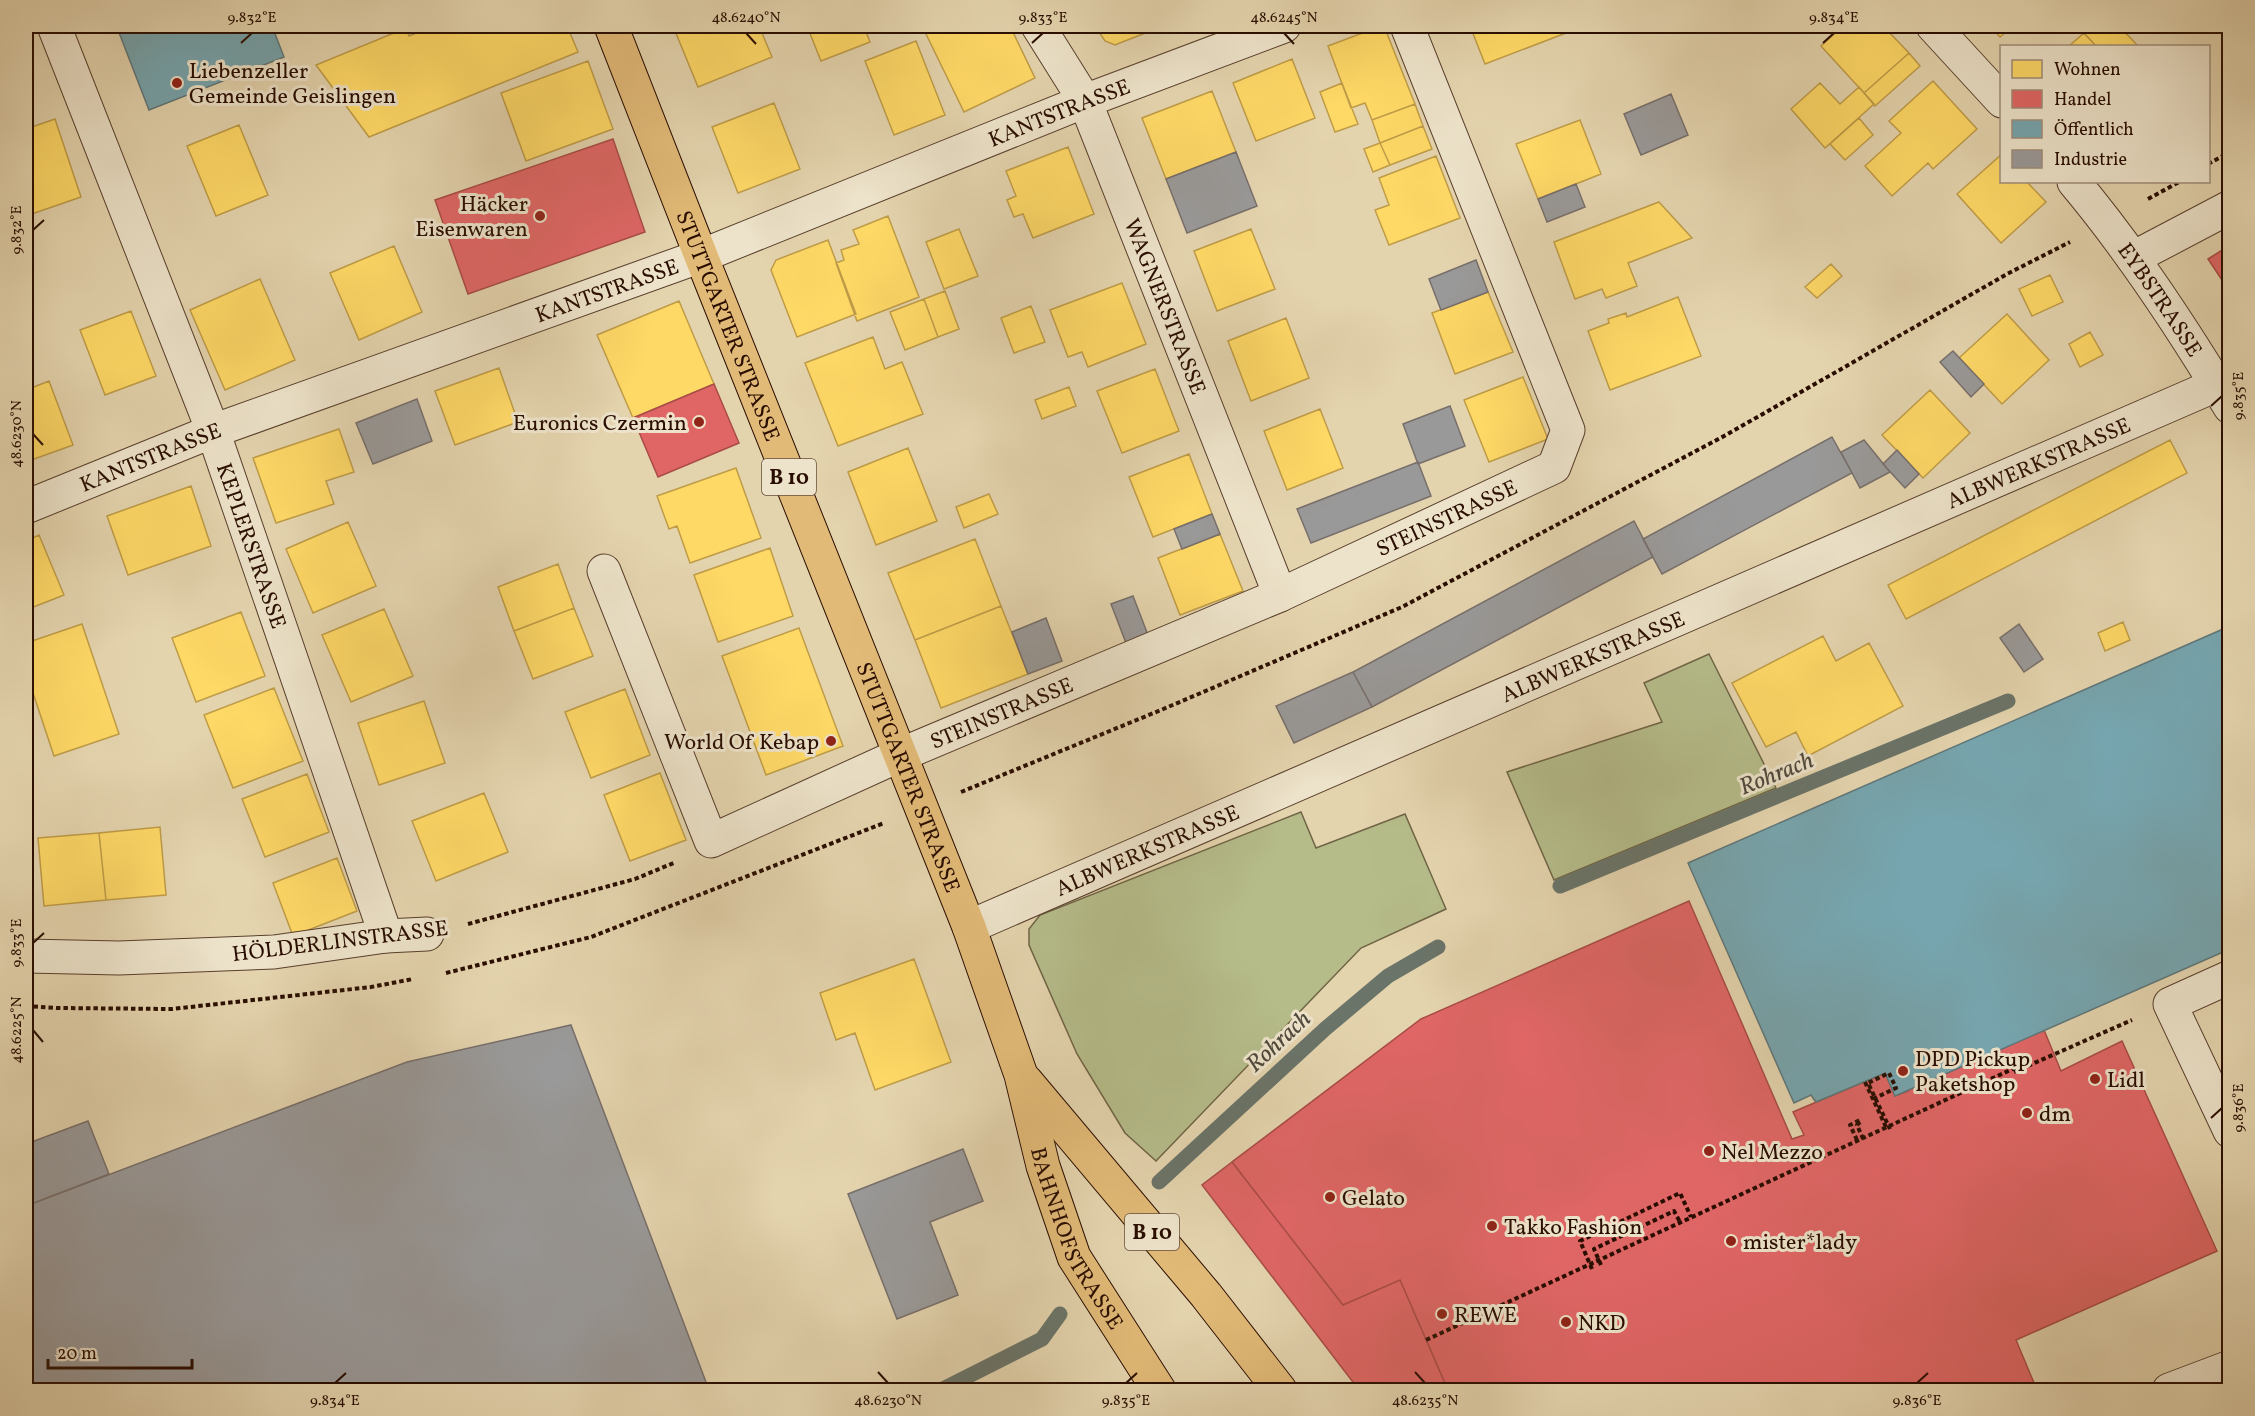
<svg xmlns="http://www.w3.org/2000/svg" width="2255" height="1416" viewBox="0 0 2255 1416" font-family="Vollkorn,serif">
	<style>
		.green { fill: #b5bc8a; stroke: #6f6445; stroke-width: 1.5 }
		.homes { fill: #ffd966; stroke: #bf9c47; stroke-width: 1.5 }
		.shops { fill: #e06666; stroke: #a94b47; stroke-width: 1.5 }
		.public { fill: #76a5af; stroke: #5f777a; stroke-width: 1.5 }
		.industry { fill: #999; stroke: #776f6b; stroke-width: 1.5 }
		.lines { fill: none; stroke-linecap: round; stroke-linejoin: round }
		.stream { stroke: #6a7469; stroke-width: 15 }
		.minor-casing { stroke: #583f2c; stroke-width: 35 }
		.major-casing { stroke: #290d00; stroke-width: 35 }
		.path { stroke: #290d00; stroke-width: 4; stroke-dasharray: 4.5 3; stroke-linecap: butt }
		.minor { stroke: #ede3ca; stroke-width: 33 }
		.major { stroke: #e2ba77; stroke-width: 33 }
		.ticks { fill: none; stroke: #290d00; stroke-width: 2 }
		.poi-dot { fill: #8f2418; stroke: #ede3ca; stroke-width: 2 }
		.labels { text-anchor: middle; stroke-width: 6; stroke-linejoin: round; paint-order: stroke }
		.shield { fill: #ede3ca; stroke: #644d3d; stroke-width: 1.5 }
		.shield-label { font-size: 21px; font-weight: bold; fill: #290d00 }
		.poi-label { font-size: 22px; fill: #290d00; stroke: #ede3ca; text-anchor: start }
		.street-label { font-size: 22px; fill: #290d00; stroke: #ede3ca }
		.water-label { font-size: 24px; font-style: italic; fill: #4f493d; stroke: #ede3ca }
		.neatline { fill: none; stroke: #290d00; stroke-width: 2 }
		.ticks-label { font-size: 15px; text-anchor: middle; fill: #290d00 }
	</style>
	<rect width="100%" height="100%" fill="#e4d4ae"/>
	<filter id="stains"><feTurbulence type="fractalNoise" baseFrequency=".00333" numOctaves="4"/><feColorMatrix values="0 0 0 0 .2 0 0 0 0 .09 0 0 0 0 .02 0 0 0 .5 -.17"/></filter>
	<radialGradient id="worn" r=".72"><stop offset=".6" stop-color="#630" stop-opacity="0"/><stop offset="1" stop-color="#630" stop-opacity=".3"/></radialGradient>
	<path class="green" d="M1709 654 1776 788 1554 880 1507 772 1662 722 1644 683Z
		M1301 812 1316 848 1405 814 1446 909 1361 948 1156 1161 1125 1133 1077 1054 1029 945V929L1040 915Z"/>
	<path class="homes" d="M434 26H567L578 52 369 137 316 65 406 28 409 36Z
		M673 26H759L772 57 698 87Z
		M807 26H864L870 42 821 61Z
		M940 26H1010L1035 78 964 112 925 32Z
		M1095 26H1163L1115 45 1105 41Z
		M1381 26H1384L1415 104 1372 120 1365 103 1351 108 1328 46Z
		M1470 26H1563L1566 33 1485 64Z
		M1843 26H1883L1909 53 1864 93 1821 46Z
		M1990 26H2013L2000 37Z
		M2093 26H2119L2138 46H2096L2084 33Z
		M2084 33 2096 46H2069Z
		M916 41 945 115 894 135 865 61Z
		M1909 53 1920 66 1875 106 1864 93Z
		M1292 59 1315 118 1256 141 1233 83Z
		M588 61 613 129 526 161 501 93Z
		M1933 81 1977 129 1933 169 1928 163 1892 196 1865 166 1901 133 1889 121Z
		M1342 83 1358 124 1335 132 1320 92Z
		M1820 83 1840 104 1859 87 1874 104 1825 148 1791 109Z
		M1212 91 1236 152 1166 179 1142 118Z
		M774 103 800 169 738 193 712 127Z
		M1415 104 1423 126 1380 143 1372 120Z
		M1859 118 1873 135 1845 160 1830 144Z
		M55 119 81 197 26 216V129Z
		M1580 120 1601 174 1538 199 1516 144Z
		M239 125 268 195 216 216 187 146Z
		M1423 126 1432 149 1390 165 1380 143Z
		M1380 143 1390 165 1373 172 1364 149Z
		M1068 147 1094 214 1033 238 1023 214 1014 217 1007 200 1016 196 1006 171Z
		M2002 154V182H2027L2046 202 2001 243 1957 194Z
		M1436 156 1460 218 1389 245 1375 210 1389 205 1379 178Z
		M1659 202 1692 238 1628 263 1637 286 1606 298 1602 289 1575 299 1554 242Z
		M888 216 919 297 857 321 836 263 844 260 841 250 859 244 853 230Z
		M959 229 978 276 944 289 926 242Z
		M1251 229 1275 289 1217 311 1194 251Z
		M828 240 856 314 797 337 771 270 776 260Z
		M394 246 422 312 359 340 330 273Z
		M1831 264 1842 276 1817 298 1805 287Z
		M2050 275 2063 302 2032 316 2019 289Z
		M260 279 295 360 225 390 190 310Z
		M1122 283 1146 344 1088 367 1082 352 1068 357 1050 310Z
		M945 291 959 329 938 337 924 299Z
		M1488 292 1513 352 1455 374 1432 313Z
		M1678 297 1701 356 1610 390 1588 331 1609 323 1608 319 1626 313 1627 317Z
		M924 299 938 337 905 350 890 312Z
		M679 301 714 384 633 418 597 335Z
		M1031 306 1045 342 1014 353 1001 318Z
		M131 311 156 376 105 395 80 330Z
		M2007 314 2049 360 2002 404 1959 358Z
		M1286 318 1309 378 1251 401 1228 341Z
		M2090 332 2103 355 2080 367 2069 344Z
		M873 337 885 369 902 362 923 414 838 446 805 363Z
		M499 368 518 422 455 445 435 391Z
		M1155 369 1179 431 1122 453 1097 391Z
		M1523 377 1548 439 1489 462 1464 400Z
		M49 381 73 445 26 462V390Z
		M1069 387 1076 406 1042 419 1035 400Z
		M1930 390 1970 433 1923 478 1882 435Z
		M1320 409 1343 468 1287 490 1264 431Z
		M339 429 354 472 326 481 334 504 276 523 253 458Z
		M2170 440 2187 473 1906 619 1888 585Z
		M908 448 937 521 876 545 848 472Z
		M1189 454 1212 514 1153 537 1129 477Z
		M736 468 761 538 690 563 677 526 669 529 657 496Z
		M191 486 211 546 128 575 107 516Z
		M989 494 998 514 964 528 956 507Z
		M348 522 376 586 313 613 286 549Z
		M1220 534 1243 591 1180 615 1158 558Z
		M39 535 64 595 26 610V541Z
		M975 539 1001 606 915 640 888 573Z
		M770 548 793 616 718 642 694 575Z
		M558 564 574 608 514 631 498 587Z
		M1001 606 1028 674 941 708 915 640Z
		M574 608 593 656 533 679 514 631Z
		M384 609 413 676 351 702 322 635Z
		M241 612 265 676 196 702 172 638Z
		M2123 622 2130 640 2105 651 2098 633Z
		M82 624 119 734 54 756 26 672V643Z
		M799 628 843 746 766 775 722 656Z
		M1823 636 1836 661 1869 643 1903 706 1808 756 1796 732 1766 747 1732 683Z
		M274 688 303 761 233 788 204 715Z
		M625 689 650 755 591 778 565 712Z
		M424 701 445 763 379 785 358 723Z
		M660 773 686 840 630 861 604 795Z
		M307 774 329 832 265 857 242 799Z
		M484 793 508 852 436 881 412 821Z
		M160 827 166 895 106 900 99 833Z
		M99 833 106 900 44 906 38 838Z
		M337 858 357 911 293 936 273 883Z
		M914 959 951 1062 875 1090 855 1033 836 1040 820 993Z"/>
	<path class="shops" d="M613 139 645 232 468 294 435 200Z
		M2230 245V292L2208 259Z
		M714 384 739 443 658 477 633 418Z
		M1689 901 1792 1139 1804 1135 1793 1112 1885 1073 1895 1096 2044 1030 2061 1071 2122 1041 2217 1251 2016 1340 2037 1390H1448L1400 1280 1343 1305 1232 1162 1421 1019Z
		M1891 1054 1908 1091 1895 1096 1885 1073 1816 1102 1811 1095 1809 1089Z
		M1232 1162 1343 1305 1400 1280 1448 1390H1359L1202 1185Z"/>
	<path class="public" d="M130 26H272L284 57 149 110 118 30Z
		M2230 626V949L1895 1096 1885 1073 1816 1102 1811 1095 1794 1103 1688 863Z"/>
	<path class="industry" d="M1671 94 1688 135 1641 155 1624 114Z
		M1236 152 1257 206 1187 233 1166 179Z
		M1576 184 1585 207 1547 222 1538 199Z
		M1476 260 1488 292 1441 310 1429 279Z
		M1953 351 1984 384 1971 397 1940 362Z
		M417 399 432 441 373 464 356 423Z
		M1450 406 1465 446 1418 464 1403 424Z
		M1832 437 1852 473 1662 574 1643 539Z
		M1864 440 1890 472 1860 488 1841 452Z
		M1897 450 1919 474 1905 488 1883 464Z
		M1418 462 1431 496 1311 543 1297 509Z
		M1212 514 1220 534 1182 549 1174 529Z
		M1634 521 1653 557 1372 707 1353 672Z
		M1133 596 1148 635 1126 643 1111 604Z
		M1046 618 1062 661 1028 674 1012 632Z
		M2019 624 2043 659 2024 672 2000 638Z
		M1353 672 1372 707 1294 743 1276 706Z
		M571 1025 709 1390H26V1206L407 1062Z
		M88 1121 109 1174 26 1206V1144Z
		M963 1149 983 1201 930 1222 958 1295 897 1319 848 1194Z"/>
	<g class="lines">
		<path class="stream" d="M1560 886 2008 701
			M1159 1182 1325 1029 1388 976 1438 947
			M941 1390 1042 1339 1060 1314"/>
		<g class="minor-casing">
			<g id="minor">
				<path id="s1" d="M54 26 213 431 386 936"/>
				<path id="s2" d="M1038 26 1085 101 1280 595"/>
				<path d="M1933 26 2002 101"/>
				<path id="s3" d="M2074 182C2132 251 2183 329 2230 407"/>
				<path d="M2133 258 2230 207"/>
				<path id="s4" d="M26 507 213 431 701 256 1085 101 1284 26"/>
				<path id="s5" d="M604 571 711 841 900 755 1280 595 1554 467 1568 430 1407 26"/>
				<path id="s6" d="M969 927 2216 385"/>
				<path d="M26 956 119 958 274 952 386 936 427 934"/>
				<path d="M2230 977 2170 1004 2230 1131"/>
				<path d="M2169 1390 2230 1367"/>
			</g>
		</g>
		<g class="major-casing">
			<g id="major">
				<path id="s7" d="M611 26 701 256 969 927 1021 1075 1043 1166 1074 1257 1159 1390"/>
				<path d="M1026 1081 1206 1295 1280 1390"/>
			</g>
		</g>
		<path class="path" d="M2208 164 2230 152
			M2148 199 2179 182
			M961 792 1161 710 1402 607 1726 435 2007 274 2070 242
			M468 924 635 879 676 862
			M446 973 591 937 884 823
			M26 1006 57 1008 172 1009 371 987 413 979
			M2014 1072 2132 1020
			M1865 1082 1886 1127
			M1873 1099 1896 1088 1889 1073 1868 1083 1890 1129
			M1860 1122 1857 1125 1864 1141
			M1857 1140 1850 1125 1862 1119
			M1601 1265 1594 1249 1674 1211 1680 1222
			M1592 1269 1580 1241 1680 1193 1691 1217
			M1426 1340 2032 1060"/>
		<use href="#minor" class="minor"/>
		<use href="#major" class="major"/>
	</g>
	<path class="ticks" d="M746 33 756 44M1284 33 1294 44M241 43 252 33M1032 43 1043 33M1823 43 1834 33M33 230 44 220M2211 406 2222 396M33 434 43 445M33 943 44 933M33 1030 43 1042M2211 1118 2222 1108M878 1372 888 1383M1415 1372 1425 1383M335 1383 346 1373M1126 1383 1137 1373M1917 1383 1928 1373"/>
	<g class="poi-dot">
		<circle cx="177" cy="83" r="6"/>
		<circle cx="540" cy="216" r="6"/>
		<circle cx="699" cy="422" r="6"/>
		<circle cx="831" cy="741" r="6"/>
		<circle cx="1903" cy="1071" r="6"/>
		<circle cx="2095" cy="1079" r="6"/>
		<circle cx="2027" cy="1113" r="6"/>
		<circle cx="1709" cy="1151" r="6"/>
		<circle cx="1330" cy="1197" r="6"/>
		<circle cx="1492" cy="1226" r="6"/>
		<circle cx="1731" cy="1241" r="6"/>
		<circle cx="1442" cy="1314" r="6"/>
		<circle cx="1566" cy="1322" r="6"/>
	</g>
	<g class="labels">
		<g class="shield">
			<rect x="762" y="459" width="54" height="36" rx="4.5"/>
			<rect x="1125" y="1214" width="54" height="36" rx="4.5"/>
		</g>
		<g class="shield-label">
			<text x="789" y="484">B 10</text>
			<text x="1152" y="1239">B 10</text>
		</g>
		<g class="poi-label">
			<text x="189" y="78">Liebenzeller<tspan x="189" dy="25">Gemeinde Geislingen</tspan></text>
			<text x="528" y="211" text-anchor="end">Häcker<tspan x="528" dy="25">Eisenwaren</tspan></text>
			<text x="687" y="430" text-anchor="end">Euronics Czermin</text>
			<text x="819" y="749" text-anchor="end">World Of Kebap</text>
			<text x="1915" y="1066">DPD Pickup<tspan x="1915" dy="25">Paketshop</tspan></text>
			<text x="2107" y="1087">Lidl</text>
			<text x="2039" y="1121">dm</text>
			<text x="1721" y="1159">Nel Mezzo</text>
			<text x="1342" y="1205">Gelato</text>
			<text x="1504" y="1234">Takko Fashion</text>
			<text x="1743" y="1249">mister*lady</text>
			<text x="1454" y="1322">REWE</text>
			<text x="1578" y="1330">NKD</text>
		</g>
		<g class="street-label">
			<text dy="8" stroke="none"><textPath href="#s4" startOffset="1106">KANTSTRASSE</textPath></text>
			<text dy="8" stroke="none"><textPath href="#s4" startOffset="620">KANTSTRASSE</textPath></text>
			<text dy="8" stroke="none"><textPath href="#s3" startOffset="146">EYBSTRASSE</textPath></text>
			<text dy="8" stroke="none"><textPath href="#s2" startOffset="309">WAGNERSTRASSE</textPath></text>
			<text dy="8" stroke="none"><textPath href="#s7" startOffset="322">STUTTGARTER STRASSE</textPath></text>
			<text dy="8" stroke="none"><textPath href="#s4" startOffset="134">KANTSTRASSE</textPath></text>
			<text dy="8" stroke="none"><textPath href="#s6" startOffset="1166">ALBWERKSTRASSE</textPath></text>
			<text dy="8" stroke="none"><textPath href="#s5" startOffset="1094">STEINSTRASSE</textPath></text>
			<text dy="8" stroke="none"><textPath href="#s1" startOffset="556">KEPLERSTRASSE</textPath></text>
			<text dy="8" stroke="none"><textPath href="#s6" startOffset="680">ALBWERKSTRASSE</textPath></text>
			<text dy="8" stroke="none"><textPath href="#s5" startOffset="608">STEINSTRASSE</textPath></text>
			<text dy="8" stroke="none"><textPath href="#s7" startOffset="808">STUTTGARTER STRASSE</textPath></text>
			<text dy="8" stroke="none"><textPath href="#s6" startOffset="194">ALBWERKSTRASSE</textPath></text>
			<text transform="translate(340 940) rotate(-7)" y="8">HÖLDERLINSTRASSE</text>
			<text dy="8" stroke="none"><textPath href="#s7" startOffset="1300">BAHNHOFSTRASSE</textPath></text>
		</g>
		<g class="water-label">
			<text transform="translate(1776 773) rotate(-22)" y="8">Rohrach</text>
			<text transform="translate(1278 1041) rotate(-43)" y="8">Rohrach</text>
		</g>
	</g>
	<rect width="2255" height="1416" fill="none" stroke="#e4d4ae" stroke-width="66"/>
	<rect x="2000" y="45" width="210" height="138" fill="#ede3ca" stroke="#9f8d79" stroke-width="1.5"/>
	<rect x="2012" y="60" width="30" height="18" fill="#ffd966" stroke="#9f8d79" stroke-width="1.5"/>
	<text x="2054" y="75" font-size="18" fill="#290d00">Wohnen</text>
	<rect x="2012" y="90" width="30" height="18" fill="#e06666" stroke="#9f8d79" stroke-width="1.5"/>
	<text x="2054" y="105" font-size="18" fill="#290d00">Handel</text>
	<rect x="2012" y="120" width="30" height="18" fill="#76a5af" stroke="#9f8d79" stroke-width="1.5"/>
	<text x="2054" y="135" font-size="18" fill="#290d00">Öffentlich</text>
	<rect x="2012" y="150" width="30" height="18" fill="#999999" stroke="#9f8d79" stroke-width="1.5"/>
	<text x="2054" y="165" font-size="18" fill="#290d00">Industrie</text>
	<path d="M48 1359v9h144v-9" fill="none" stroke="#290d00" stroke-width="3"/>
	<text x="57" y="1359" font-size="18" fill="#290d00" stroke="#ede3ca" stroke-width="4.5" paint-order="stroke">20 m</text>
	<rect x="33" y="33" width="2189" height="1350" class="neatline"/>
	<g class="ticks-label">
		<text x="252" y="22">9.832°E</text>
		<text x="746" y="22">48.6240°N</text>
		<text x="1043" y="22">9.833°E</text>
		<text x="1284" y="22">48.6245°N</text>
		<text x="1834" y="22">9.834°E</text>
		<text transform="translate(16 230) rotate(-90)" y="5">9.832°E</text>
		<text transform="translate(2238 396) rotate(-90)" y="5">9.835°E</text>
		<text transform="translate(16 434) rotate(-90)" y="5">48.6230°N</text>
		<text transform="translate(16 943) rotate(-90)" y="5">9.833°E</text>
		<text transform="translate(16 1030) rotate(-90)" y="5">48.6225°N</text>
		<text transform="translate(2238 1108) rotate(-90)" y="5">9.836°E</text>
		<text x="335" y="1405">9.834°E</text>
		<text x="888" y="1405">48.6230°N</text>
		<text x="1126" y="1405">9.835°E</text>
		<text x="1425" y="1405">48.6235°N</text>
		<text x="1917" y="1405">9.836°E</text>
	</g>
	<rect width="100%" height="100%" filter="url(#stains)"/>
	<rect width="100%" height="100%" fill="url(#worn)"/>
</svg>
